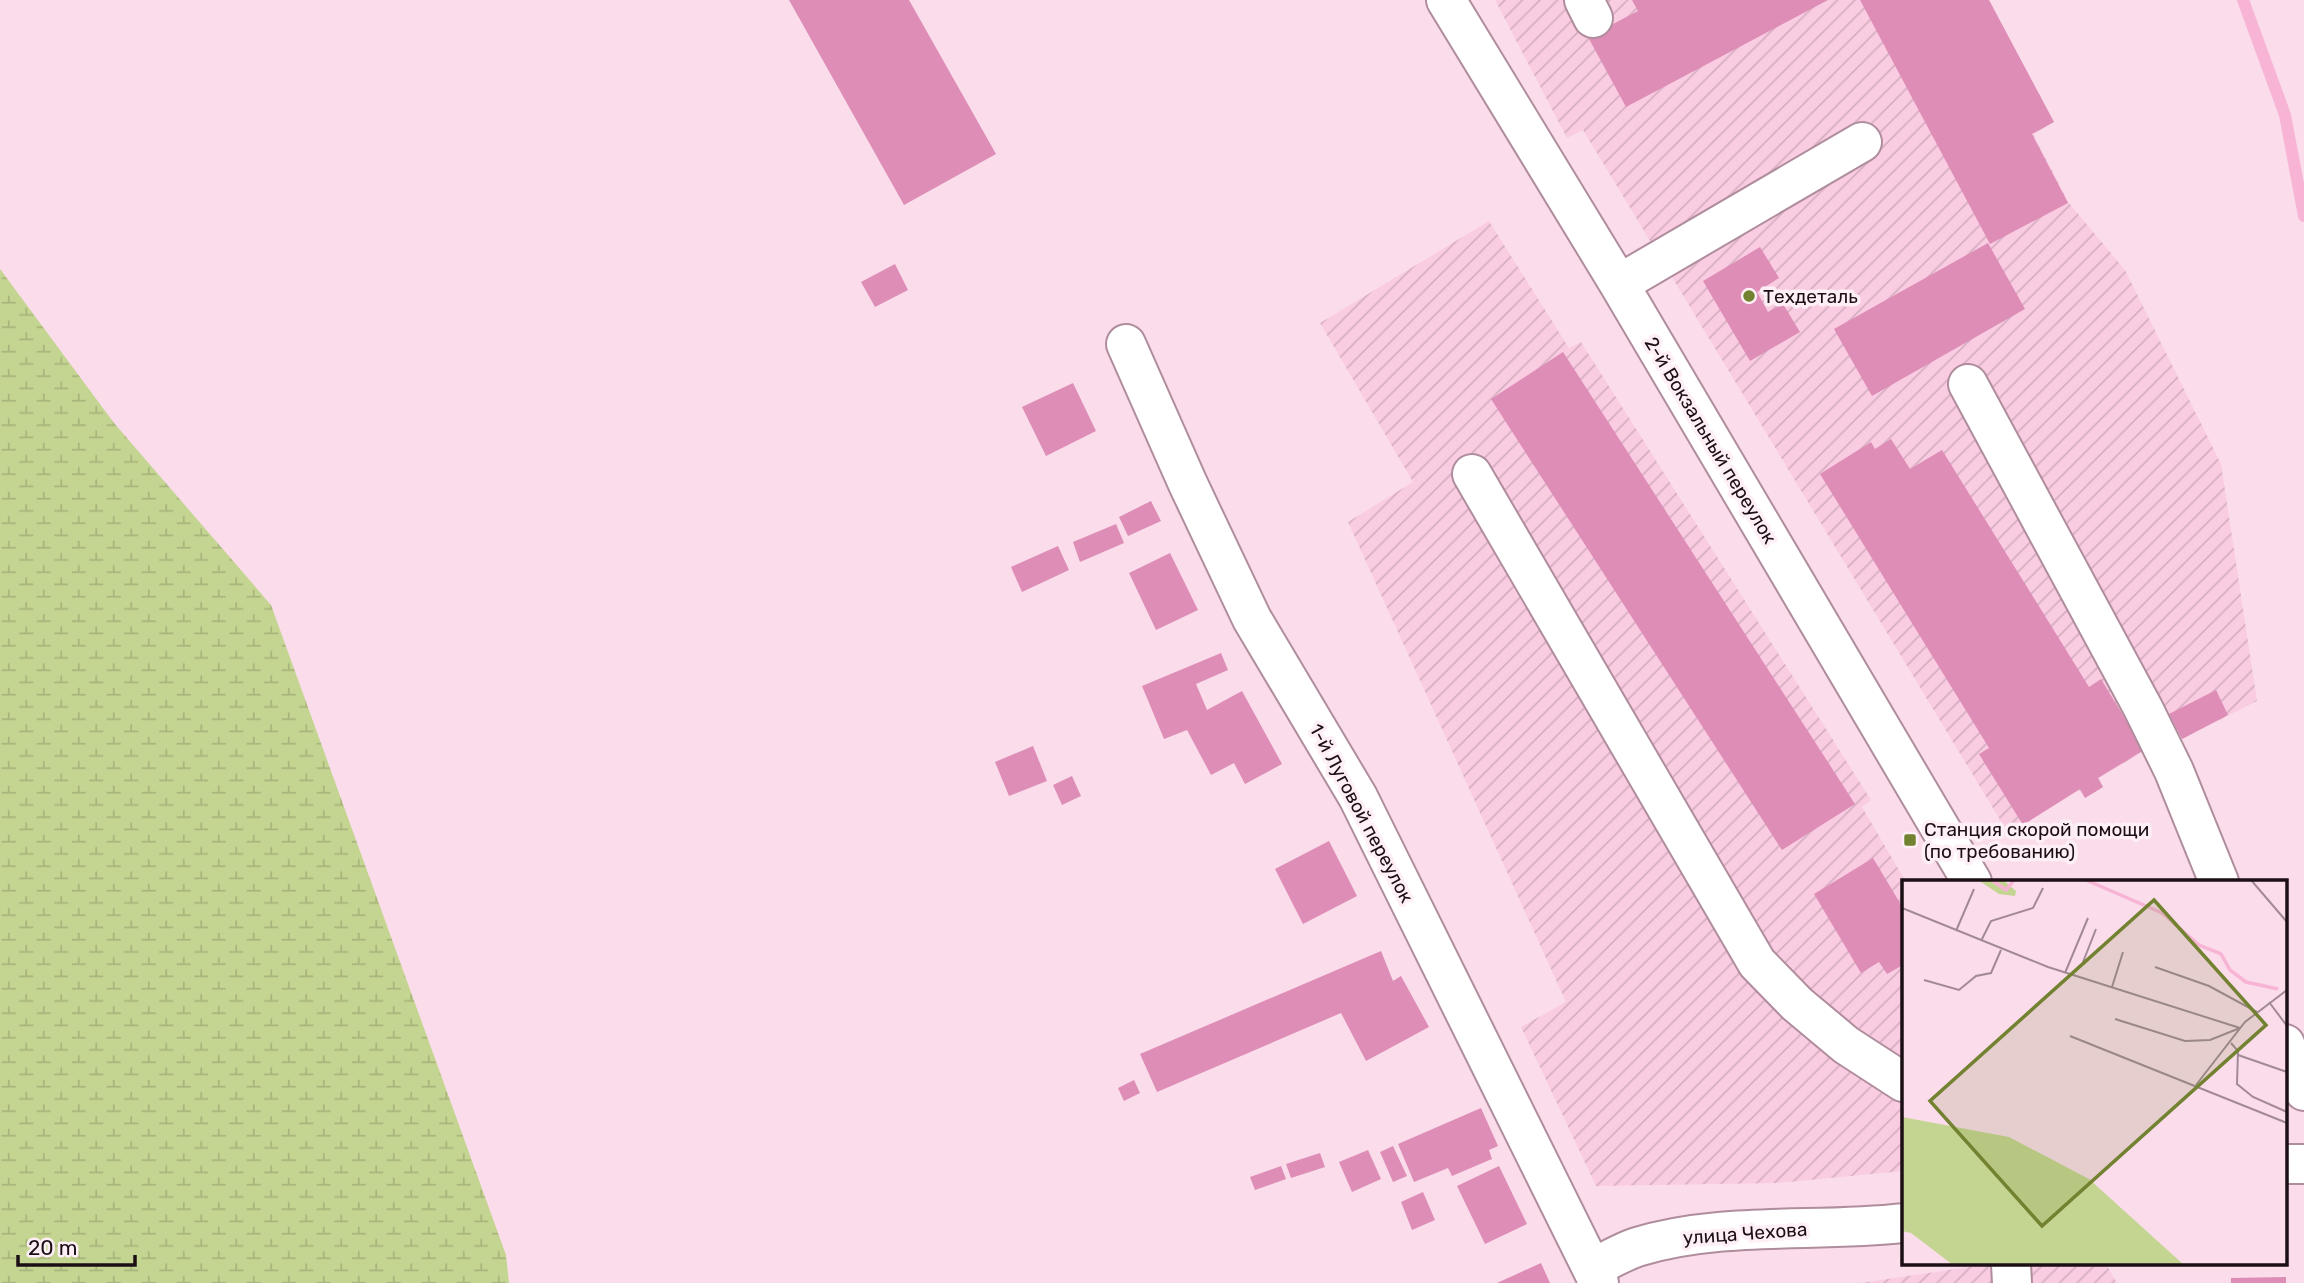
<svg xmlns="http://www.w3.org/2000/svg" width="2304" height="1283" viewBox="0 0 2304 1283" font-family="Rubik,sans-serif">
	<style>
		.industrial { fill: url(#industrial-furrows) }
		.wetland { fill: url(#wetland-marsh) }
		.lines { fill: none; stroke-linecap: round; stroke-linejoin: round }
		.stream { stroke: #f7b4d5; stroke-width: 12 }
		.building { fill: #dd8db6 }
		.minor-casing { stroke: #b08d9d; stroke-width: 42 }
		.minor { stroke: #fff; stroke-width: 38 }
		.poi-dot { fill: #728231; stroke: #feeff6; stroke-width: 2.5 }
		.labels { text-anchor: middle; stroke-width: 7; stroke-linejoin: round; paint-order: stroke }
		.poi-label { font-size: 19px; fill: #1b0f15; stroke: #feeff6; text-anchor: start }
		.street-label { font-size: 19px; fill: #1b0f15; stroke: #feeff6 }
		.inset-river { fill: none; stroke: #f7b4d5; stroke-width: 3.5 }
		.inset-road { fill: none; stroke: #a18a95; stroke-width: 2 }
		.view { fill: #728231; fill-opacity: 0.15; stroke: #728231; stroke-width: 3.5 }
		.inset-edge { fill: none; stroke: #1b0f15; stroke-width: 3.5 }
	</style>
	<defs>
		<pattern id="industrial-furrows" width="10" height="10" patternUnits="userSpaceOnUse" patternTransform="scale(1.75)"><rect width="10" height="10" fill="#facce2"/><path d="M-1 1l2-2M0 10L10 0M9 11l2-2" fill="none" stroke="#d6aec1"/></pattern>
		<pattern id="wetland-marsh" width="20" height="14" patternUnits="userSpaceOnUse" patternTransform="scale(1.75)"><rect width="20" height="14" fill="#c4d491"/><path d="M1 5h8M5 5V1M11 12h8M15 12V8" fill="none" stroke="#a8b57c"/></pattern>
	</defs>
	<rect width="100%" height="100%" fill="#fbdceb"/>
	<path class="industrial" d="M1495 0H1989L2054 122 2033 134 2069 203 2125 270 2221 464 2257 701 2182 739 2177 731 2099 778 2103 787 2085 798 2079 790 2008 833 1583 130 1567 138Z
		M1489 221 1569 348 1581 342 1871 800 1862 807 1906 882H1903V1171L1778 1183 1596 1186 1521 1027 1566 1002 1348 522 1413 482 1320 323Z
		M1990 1264H2106L2117 1283H1860Z"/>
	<path class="wetland" d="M0 269 114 423 271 605 506 1255 509 1283H0Z"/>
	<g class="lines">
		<path class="stream" d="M2243 0 2285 115 2304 216"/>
	</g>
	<path class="building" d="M789 0H909L996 154 904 205Z
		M1632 0H1828L1626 107 1588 37 1638 11Z
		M1860 0H1989L2054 122 2032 134 2068 203 1990 244Z
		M1988 243 2025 309 1872 396 1834 329Z
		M1760 247 1779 278 1757 292 1768 312 1783 304 1800 332 1750 361 1703 281Z
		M895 264 908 290 875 307 861 282Z
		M1563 352 1855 804 1782 850 1491 399Z
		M1073 383 1096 431 1046 456 1022 407Z
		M1891 439 1910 469 1942 450 2089 687 2101 679 2144 750 2098 778 2103 787 2085 798 2080 789 2023 825 1979 754 1989 748 1820 474 1871 442 1875 449Z
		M1151 501 1161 521 1128 536 1119 517Z
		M1116 524 1124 543 1080 562 1073 542Z
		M1058 546 1069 570 1022 592 1011 567Z
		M1170 553 1198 610 1156 630 1129 573Z
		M1221 653 1228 670 1196 684 1207 710 1242 691 1282 764 1245 784 1234 763 1211 775 1187 730 1164 739 1142 686Z
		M2216 690 2228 715 2182 739 2169 714Z
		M1033 746 1047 781 1009 796 995 762Z
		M1072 776 1081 796 1062 805 1053 785Z
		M1329 841 1357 896 1303 924 1275 869Z
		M1873 858 1903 908V965L1887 974 1879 962 1861 973 1814 894Z
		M1381 951 1393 981 1401 976 1429 1027 1366 1061 1341 1013 1157 1092 1140 1054Z
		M1134 1080 1140 1093 1124 1101 1118 1088Z
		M1481 1108 1498 1146 1489 1150 1492 1159 1452 1176 1448 1168 1414 1182 1398 1144Z
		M1393 1146 1407 1176 1393 1182 1380 1152Z
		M1368 1150 1381 1179 1352 1192 1339 1162Z
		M1320 1153 1325 1167 1291 1178 1286 1164Z
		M1281 1166 1286 1179 1255 1190 1250 1177Z
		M1499 1166 1527 1224 1485 1244 1457 1186Z
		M1423 1192 1435 1220 1412 1230 1401 1202Z
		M1541 1263 1550 1283H1497Z
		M2286 1277V1283H2231V1278Z"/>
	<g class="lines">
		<g class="minor-casing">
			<path id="minor" d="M1446 0 1619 284 1972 882
				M1584 0 1593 18
				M1619 284 1862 142
				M1126 344 1188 484 1252 619 1358 797 1599 1283
				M1968 384 2143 708 2174 771 2219 882
				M1472 474 1757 963 1797 1004 1846 1045 1903 1082
				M2285 1044 2304 1091
				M2285 1164H2304
				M2011 1264 2012 1283
				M1593 1268C1607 1261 1622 1252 1637 1247 1720 1221 1817 1233 1903 1223"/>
		</g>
		<use href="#minor" class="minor"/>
	</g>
	<g class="poi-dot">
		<circle cx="1749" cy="296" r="7"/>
		<rect x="1903" y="833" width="14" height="14" rx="3.5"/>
	</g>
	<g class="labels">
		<g class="poi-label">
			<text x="1763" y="303">Техдеталь</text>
			<text x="1924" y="836">Станция скорой помощи<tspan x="1924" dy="22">(по требованию)</tspan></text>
		</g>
		<g class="street-label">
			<text transform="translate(1711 440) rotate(59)" y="7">2-й Вокзальный переулок</text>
			<text transform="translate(1362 813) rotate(62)" y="7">1-й Луговой переулок</text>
			<text transform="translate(1745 1233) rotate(-4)" y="7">улица Чехова</text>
		</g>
	</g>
	<g transform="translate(1902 880)">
		<rect width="385" height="385" fill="#fbdceb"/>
		<path d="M76 0H101L114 11 113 16 97 14ZM0 237 107 257 187 299 282 385H51L9 353 0 351Z" fill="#c4d491"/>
		<path class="inset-river" d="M90 0 104 10 112 0M184 0 260 33 297 65 319 74 328 90 344 102 376 109"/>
		<path class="inset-road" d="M349 0 385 42M0 28 146 87 338 148M54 51 72 9M79 61 89 41 131 28 141 8M181 82 194 49M253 87 307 106 355 132M163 93 186 38M22 100 57 110 74 96 89 93 99 70M210 107 221 72M367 122 385 146M213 139 283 161 308 160 338 148M168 156 385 243M329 163 336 171 335 204 351 217 385 232M336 175 385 192M294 205 343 142 385 110"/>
		<path class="view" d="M252 20 364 145 140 346 28 221Z"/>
		<rect width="385" height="385" class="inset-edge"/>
	</g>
	<path d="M18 1255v10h117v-10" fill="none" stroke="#1b0f15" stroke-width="3.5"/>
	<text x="28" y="1255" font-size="21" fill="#1b0f15" stroke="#feeff6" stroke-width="5" paint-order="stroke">20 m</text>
</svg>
